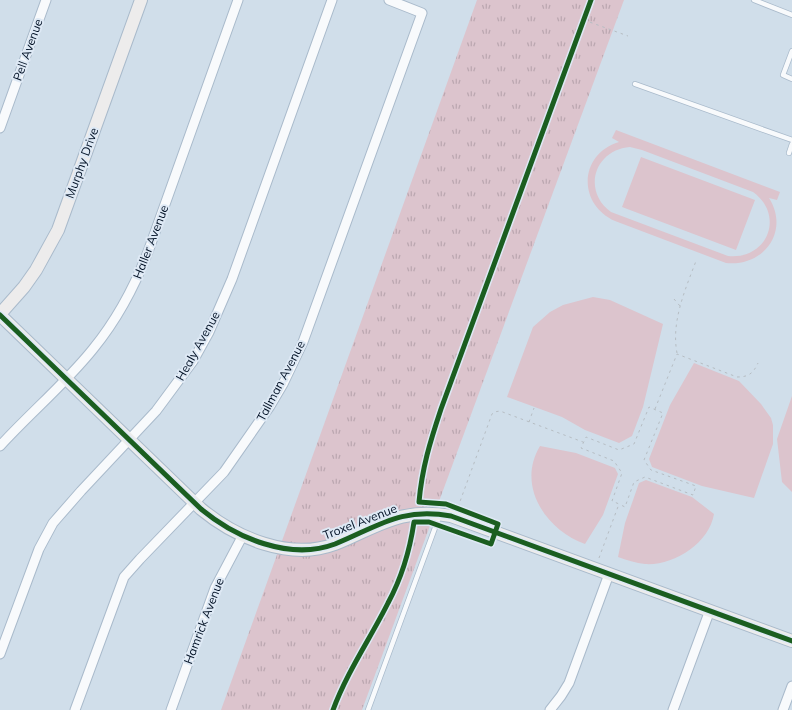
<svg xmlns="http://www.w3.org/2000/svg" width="792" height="710" viewBox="0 0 792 710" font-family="Mulish,sans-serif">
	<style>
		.grass { fill: url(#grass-tufts) }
		.pitch { fill: #dcc4cd; fill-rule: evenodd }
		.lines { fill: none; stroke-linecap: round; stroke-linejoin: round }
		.lane-casing { stroke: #a9bacb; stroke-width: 6 }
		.street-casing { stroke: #a9bacb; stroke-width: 11 }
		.secondary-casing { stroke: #a9bacb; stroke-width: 14 }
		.path { stroke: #b6bdc3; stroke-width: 1; stroke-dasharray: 2.5 4; stroke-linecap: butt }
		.lane { stroke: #f8fafc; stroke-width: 4.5 }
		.street { stroke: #f8fafc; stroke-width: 9 }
		.secondary { stroke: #edecec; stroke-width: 12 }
		.cycleway-casing { stroke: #dee9f5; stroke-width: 8 }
		.cycleway { stroke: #1b5e20; stroke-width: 5 }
		.labels { text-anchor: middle; stroke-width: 4; stroke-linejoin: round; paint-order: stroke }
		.street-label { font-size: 12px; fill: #001024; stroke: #dee9f5 }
	</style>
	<defs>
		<pattern id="grass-tufts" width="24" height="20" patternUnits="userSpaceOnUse" patternTransform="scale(1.25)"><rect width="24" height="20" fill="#dcc4cd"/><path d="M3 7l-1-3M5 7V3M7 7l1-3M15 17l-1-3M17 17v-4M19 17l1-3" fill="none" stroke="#bba7b0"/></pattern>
	</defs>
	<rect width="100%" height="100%" fill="#d0deea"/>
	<path class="grass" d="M477 0H624L362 710H221Z"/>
	<path class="pitch" d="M616 130 780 192 777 200 769 198C790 231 764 267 726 263L615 221C577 204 579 154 619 142L612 138ZM630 147 642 150 753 192C785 215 768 260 728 256L611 212C582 191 594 150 630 147Z
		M641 157 755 200 736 250 622 207Z
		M593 297 610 300 663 324 643 407 632 436 619 443 585 430 562 417 507 397 533 327 550 312 563 305Z
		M694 363 739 381 761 404 771 418 773 425V444L754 498 702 486 652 467 649 459 670 405Z
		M792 396V492L782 482 777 439Z
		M540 446 576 453 615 468 618 474 603 515 585 544C546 530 516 486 540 446Z
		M646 480 692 497 714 514C709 544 673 566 645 564 636 563 626 560 618 557L625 523 639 483Z"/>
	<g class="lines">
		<g class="lane-casing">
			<path id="lane" d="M754 0 792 15
				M792 51 783 75 792 79
				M635 84 792 140
				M789 153 792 144
				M368 710 439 517"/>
		</g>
		<g class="street-casing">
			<path id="street" d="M0 128 46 0
				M0 446C30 413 65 384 93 349 120 316 139 278 153 238L238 0
				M0 654 39 549 53 523 81 491 156 411 193 361 209 332 232 279 332 0
				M75 710 124 577 140 559 224 472 270 406 283 384 303 342 422 13 389 0
				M171 710 215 588 243 535
				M550 710 561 696 569 683 609 574
				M673 710 710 610
				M783 710 792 686"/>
		</g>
		<g class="secondary-casing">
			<path id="secondary" d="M0 314 24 287 36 270 58 230 141 0
				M0 315 201 509C236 538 290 561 335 544 379 526 401 507 451 516L792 641"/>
		</g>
		<path class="path" d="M584 20 628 36
			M674 299 680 306
			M677 353C671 322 685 290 696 261
			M655 409 677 354 737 377C748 377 753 374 758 363
			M529 422 534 408
			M458 507 492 414 494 412 500 411 583 442
			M599 558 619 504 612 501 622 473 614 461 581 448 586 437 619 450 634 444 649 407 663 413 644 460 651 470 696 486 693 495 645 477 634 482 625 507 619 504"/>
		<use href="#lane" class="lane"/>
		<use href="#street" class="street"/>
		<use href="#secondary" class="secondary"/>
		<g class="cycleway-casing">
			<path id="cycleway" d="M0 315 201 509C236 538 290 561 335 544 379 526 401 507 451 516L792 641
				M333 710C347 672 370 639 388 603 401 579 410 549 414 522H429L491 544 498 524 446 504 419 502C422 468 430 442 441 409L591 0"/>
		</g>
		<use href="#cycleway" class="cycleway"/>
	</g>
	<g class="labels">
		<g class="street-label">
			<text transform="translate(28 50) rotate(-70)" y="4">Pell Avenue</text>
			<text transform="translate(82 163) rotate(-70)" y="4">Murphy Drive</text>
			<text transform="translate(151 242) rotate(-69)" y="4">Haller Avenue</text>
			<text transform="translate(198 346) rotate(-61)" y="4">Healy Avenue</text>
			<text transform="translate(281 381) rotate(-62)" y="4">Tallman Avenue</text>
			<text transform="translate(360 522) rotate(-21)" y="4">Troxel Avenue</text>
			<text transform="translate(204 621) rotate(-69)" y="4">Hamrick Avenue</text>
		</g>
	</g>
</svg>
